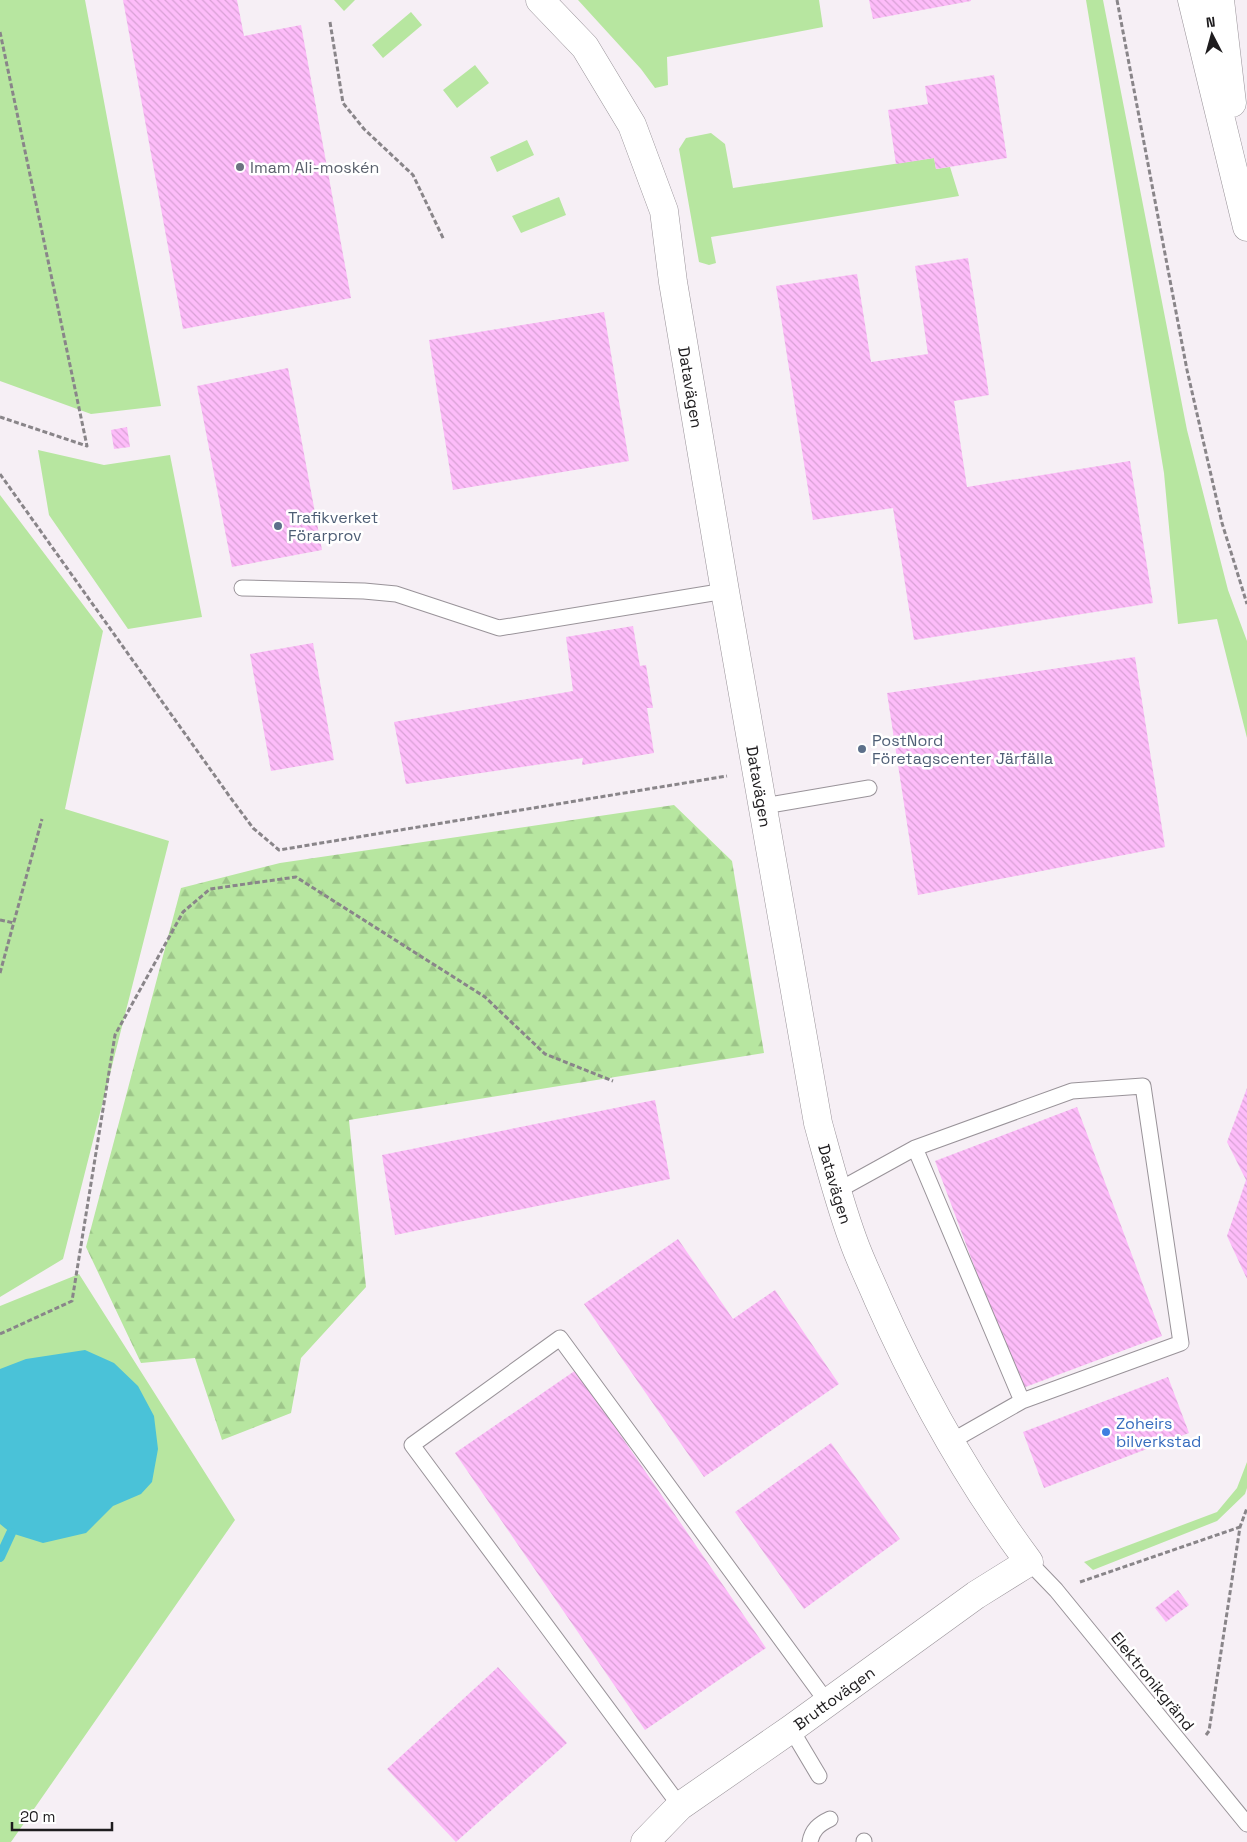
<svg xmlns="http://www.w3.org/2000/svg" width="1247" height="1842" viewBox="0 0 1247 1842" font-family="'Space Grotesk',sans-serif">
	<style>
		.green { fill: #b7e6a0 }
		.forest { fill: url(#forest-firs) }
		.water { fill: #4ac2d8 }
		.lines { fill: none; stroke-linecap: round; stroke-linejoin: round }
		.stream { stroke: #4ac2d8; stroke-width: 10 }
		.building { fill: url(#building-back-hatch) }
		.service-casing { stroke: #999399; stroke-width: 17 }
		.minor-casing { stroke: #999399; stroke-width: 29 }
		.tertiary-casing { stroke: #999399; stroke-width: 29 }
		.path { stroke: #898589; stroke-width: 3; stroke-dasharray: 5 2.5; stroke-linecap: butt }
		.service { stroke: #fff; stroke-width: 15 }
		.minor { stroke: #fff; stroke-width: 28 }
		.tertiary { stroke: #fff; stroke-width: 28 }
		.worship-dot { fill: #6b7280; stroke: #fff; stroke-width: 2 }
		.service-dot { fill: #5c6f8a; stroke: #fff; stroke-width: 2 }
		.shop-dot { fill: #3f7fe0; stroke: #fff; stroke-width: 2 }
		.labels { text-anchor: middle; stroke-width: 5; stroke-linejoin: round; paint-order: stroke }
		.worship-label { font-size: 16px; fill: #5b616d; stroke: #fff; text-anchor: start }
		.street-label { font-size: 16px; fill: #1e1c1e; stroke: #fff }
		.service-label { font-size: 16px; fill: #4e5e75; stroke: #fff; text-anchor: start }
		.shop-label { font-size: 16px; fill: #366cbe; stroke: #fff; text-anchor: start }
	</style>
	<defs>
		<pattern id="forest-firs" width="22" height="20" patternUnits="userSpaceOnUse" patternTransform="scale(1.25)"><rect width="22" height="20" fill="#b7e6a0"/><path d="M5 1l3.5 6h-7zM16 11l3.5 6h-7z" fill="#9dc589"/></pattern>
		<pattern id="building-back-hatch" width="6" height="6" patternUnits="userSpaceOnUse" patternTransform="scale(1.25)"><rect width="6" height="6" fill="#fdbcf9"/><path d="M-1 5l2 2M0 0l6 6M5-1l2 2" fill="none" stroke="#d8a1d5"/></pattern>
	</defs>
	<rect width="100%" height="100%" fill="#f6eff5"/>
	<path class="green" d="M0 0H85L161 406 91 414 0 381Z
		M334 0H355L344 11Z
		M578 0H819L823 27 667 57 668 85 655 88 641 69Z
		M1086 0H1103L1187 430 1228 590 1247 641V738L1217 619 1178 624 1164 473Z
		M411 12 422 25 383 58 372 45Z
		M475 65 489 83 457 108 443 90Z
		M711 133 725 144 733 188 934 158 936 169 950 167 959 196 711 237 716 263 709 265 699 262 679 149 686 138Z
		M527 140 534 155 497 172 490 157Z
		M559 197 566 215 521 233 512 216Z
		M38 450 104 465 170 455 202 617 128 629 49 515Z
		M0 495 103 631 65 809 169 841 63 1259 0 1297Z
		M79 1274 235 1520 11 1842H0V1306Z
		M1247 1462V1488L1245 1494 1217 1521 1093 1570 1084 1562 1217 1512 1237 1488Z"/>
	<path class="forest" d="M674 805 732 861 764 1053 349 1120 366 1287 301 1358 291 1413 222 1440 195 1358 141 1363 86 1247 181 888 280 863Z"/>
	<path class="water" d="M85 1350 114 1363 138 1386 154 1416 158 1449 152 1482 141 1494 113 1506 86 1533 43 1543 11 1533 0 1524V1369L26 1359Z"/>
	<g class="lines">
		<path class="stream" d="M0 1557 11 1533"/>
	</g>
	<path class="building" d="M123 0H237L244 36 301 25 351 298 183 329Z
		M869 0H971V1L873 19Z
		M994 75 1007 158 936 169 934 158 896 164 888 110 928 104 925 86Z
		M968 258 989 395 954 401 967 487 1130 461 1153 603 914 640 893 508 813 520 776 286 857 274 871 362 928 354 915 266Z
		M604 312 629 461 453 490 429 340Z
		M288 368 322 550 232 567 197 386Z
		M127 427 130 447 114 449 111 430Z
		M633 626 640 666 646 665 653 708H647L654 753 582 765 583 758 406 784 394 722 573 691 566 637Z
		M313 643 334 760 271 771 250 654Z
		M1135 657 1165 847 918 895 887 693Z
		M1247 1088V1279L1227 1236 1246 1180 1227 1142Z
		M655 1100 670 1179 395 1235 382 1155Z
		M1077 1107 1162 1336 1020 1389 935 1161Z
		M678 1239 733 1319 775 1290 839 1384 704 1477 584 1304Z
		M576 1370 766 1648 645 1730 455 1453Z
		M1168 1377 1189 1433 1044 1488 1023 1432Z
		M831 1443 900 1539 804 1609 735 1512Z
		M1178 1590 1189 1605 1166 1622 1155 1608Z
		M498 1667 567 1743 456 1842 387 1769Z"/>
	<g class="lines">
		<g class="service-casing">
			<path id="service" d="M242 588 364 591 396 594 499 628 725 591
				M764 806 869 788
				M915 1148 1022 1401
				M837 1191 915 1148 1072 1091 1143 1086 1181 1343 1022 1401 950 1442
				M1029 1562 1056 1590 1247 1824
				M791 1729 819 1776
				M680 1806 412 1445 560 1338 827 1702
				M864 1841V1842
				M810 1842C812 1830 819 1824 830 1819"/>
		</g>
		<g class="minor-casing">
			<g id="minor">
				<path id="s1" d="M540 0 585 47 632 125 664 211 673 282 725 591 818 1123C829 1163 839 1202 853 1240 860 1260 870 1280 878 1299 919 1392 969 1481 1029 1562L976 1595 791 1729 680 1806 645 1842"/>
			</g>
		</g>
		<g class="tertiary-casing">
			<path id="tertiary" d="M1192 0 1247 227
				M1220 0 1232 103"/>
		</g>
		<path class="path" d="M1117 0 1187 370 1222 523 1247 604
			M330 22 343 103 364 129 413 175 444 240
			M0 32 87 446 0 417
			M0 474 230 797 253 828 279 850 727 776
			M0 920 14 923
			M0 973 42 819
			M0 1334 72 1301 115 1035 183 912 210 889 296 877 485 997 545 1054 613 1081
			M1080 1582 1240 1527
			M1206 1735 1209 1731 1240 1527 1247 1508"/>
		<use href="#service" class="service"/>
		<use href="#minor" class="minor"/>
		<use href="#tertiary" class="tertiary"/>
	</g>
	<circle class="worship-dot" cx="240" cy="167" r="5"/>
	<g class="service-dot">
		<circle cx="278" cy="526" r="5"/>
		<circle cx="862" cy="749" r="5"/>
	</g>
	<circle class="shop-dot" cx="1106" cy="1432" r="5"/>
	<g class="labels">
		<g class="worship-label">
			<text x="250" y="173">Imam Ali-moskén</text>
		</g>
		<g class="street-label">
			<text dy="6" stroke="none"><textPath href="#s1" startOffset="426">Datavägen</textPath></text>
			<text dy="6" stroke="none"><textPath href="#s1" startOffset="831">Datavägen</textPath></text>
			<text dy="6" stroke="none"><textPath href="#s1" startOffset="1236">Datavägen</textPath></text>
			<text transform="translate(1153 1681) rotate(51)" y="6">Elektronikgränd</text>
			<text transform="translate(834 1698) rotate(-36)" y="6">Bruttovägen</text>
		</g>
		<g class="service-label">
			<text x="288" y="523">Trafikverket<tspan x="288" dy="18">Förarprov</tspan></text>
			<text x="872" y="746">PostNord<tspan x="872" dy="18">Företagscenter Järfälla</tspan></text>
		</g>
		<g class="shop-label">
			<text x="1116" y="1429">Zoheirs<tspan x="1116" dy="18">bilverkstad</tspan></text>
		</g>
	</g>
	<g transform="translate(1212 35) rotate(354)" stroke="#ffffff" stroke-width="4" paint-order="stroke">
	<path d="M0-4L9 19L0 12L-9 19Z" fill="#1e1c1e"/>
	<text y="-8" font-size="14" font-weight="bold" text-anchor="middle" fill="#1e1c1e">N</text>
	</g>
	<path d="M12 1822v8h100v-8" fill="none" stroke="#1e1c1e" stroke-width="2.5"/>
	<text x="20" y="1822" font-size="15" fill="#1e1c1e" stroke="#ffffff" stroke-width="4" paint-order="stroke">20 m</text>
</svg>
